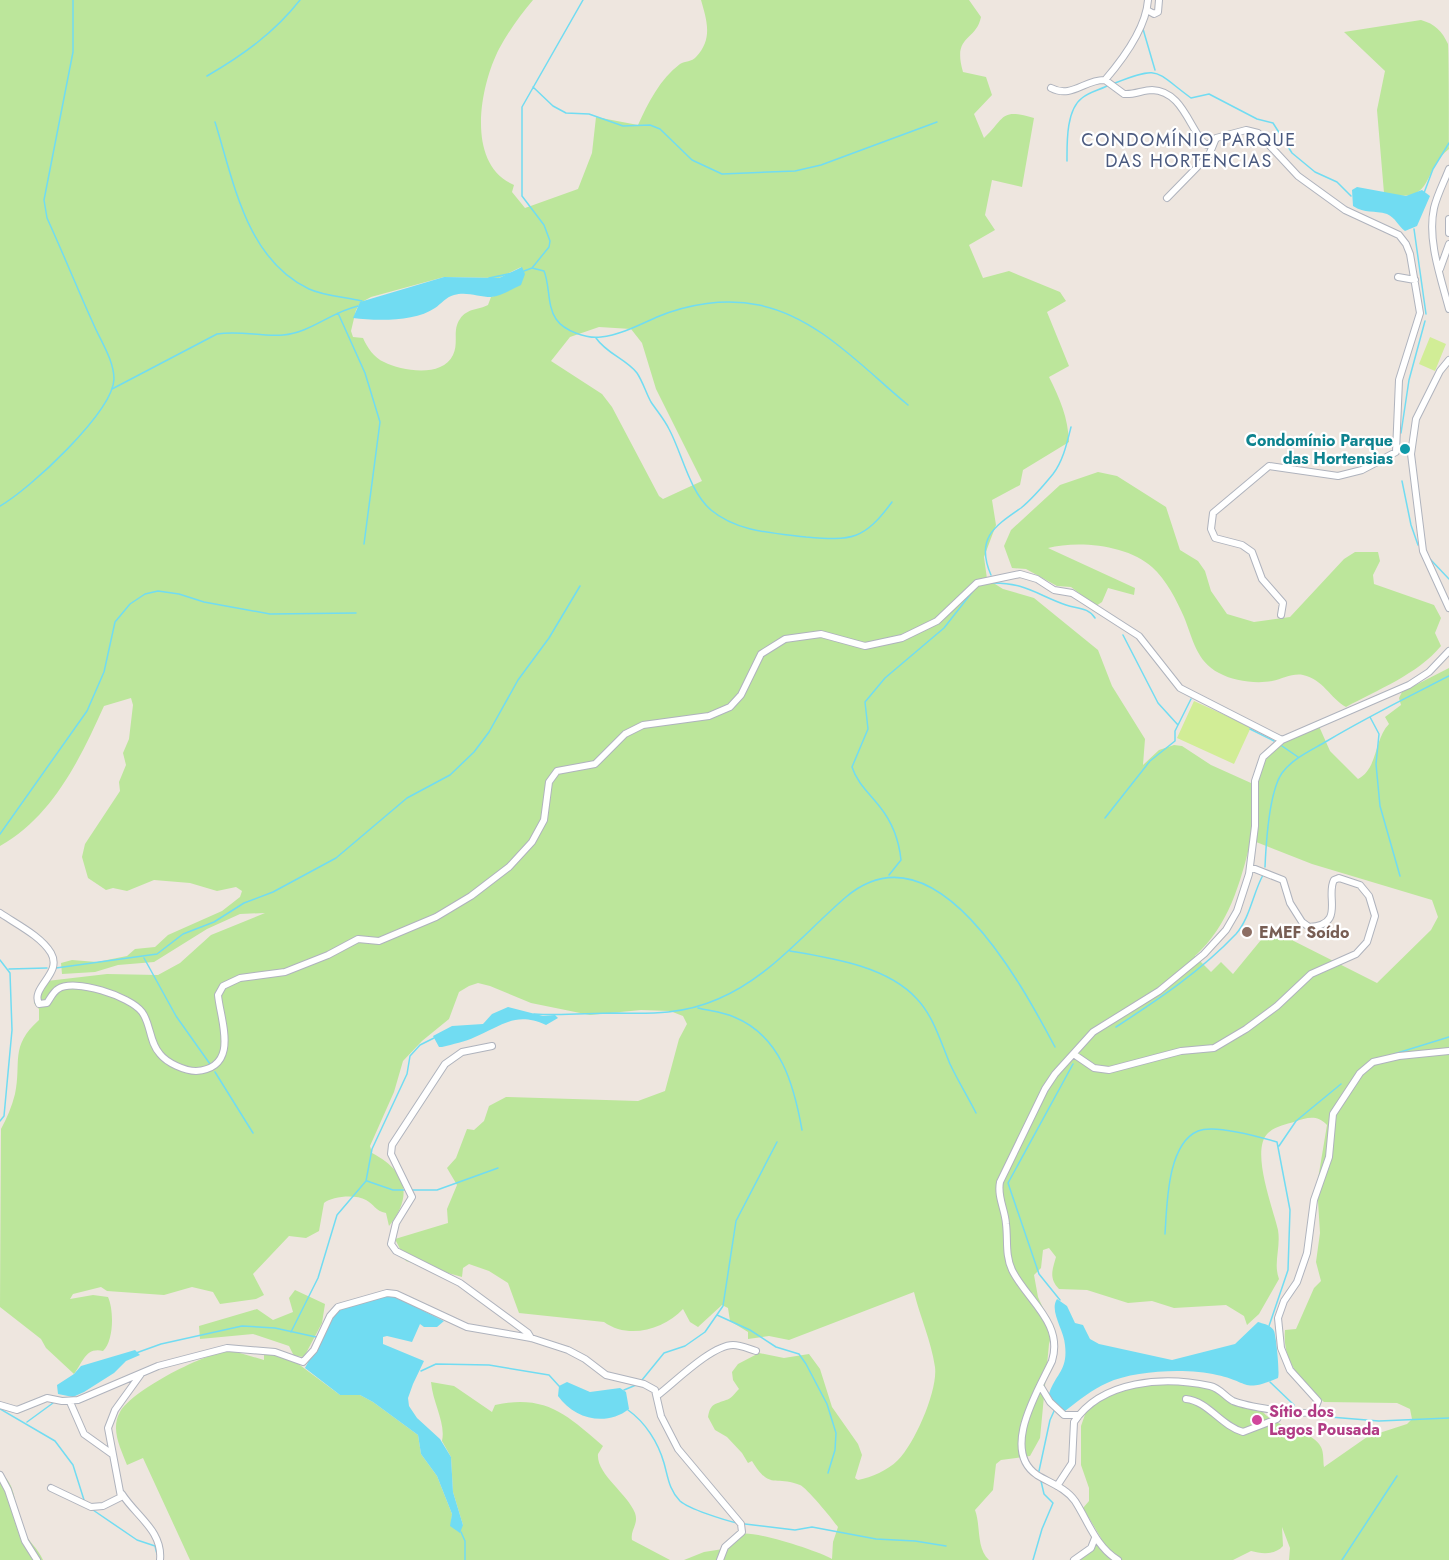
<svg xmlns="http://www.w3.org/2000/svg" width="1449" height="1560" viewBox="0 0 1449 1560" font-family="Jost,sans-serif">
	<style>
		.green { fill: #bce69b; fill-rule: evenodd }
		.pitch { fill: #d1ed96 }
		.water { fill: #71dcf2 }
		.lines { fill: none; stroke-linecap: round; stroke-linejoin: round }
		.stream { stroke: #71dcf2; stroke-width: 1.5 }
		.minor-casing { stroke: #afb3bd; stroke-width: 8 }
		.minor { stroke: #fff; stroke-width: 6 }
		.culture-dot { fill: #0f9aa8; stroke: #fff; stroke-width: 2 }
		.education-dot { fill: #8d6e63; stroke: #fff; stroke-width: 2 }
		.hotel-dot { fill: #d1479c; stroke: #fff; stroke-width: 2 }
		.labels { text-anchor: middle; stroke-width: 4.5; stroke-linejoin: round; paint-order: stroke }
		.culture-label { font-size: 16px; font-weight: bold; fill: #0d838f; stroke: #fff; text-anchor: end }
		.education-label { font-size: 16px; font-weight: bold; fill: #785e54; stroke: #fff; text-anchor: start }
		.hotel-label { font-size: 16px; font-weight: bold; fill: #b23c85; stroke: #fff; text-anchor: start }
		.neighbourhood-label { font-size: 18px; letter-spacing: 1.5px; fill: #4b5a7f; stroke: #fff }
	</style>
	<rect width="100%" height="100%" fill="#eee6df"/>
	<path class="green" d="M0 0H533C521 14 508 32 499 49 480 86 465 164 514 185L512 192 525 208 578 189 592 153 596 117 638 125C648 103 660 79 680 64 685 61 692 62 696 57 713 39 707 21 701 0H969L981 17C976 42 952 34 963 72L986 77 992 95 974 114 984 138C1006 117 1000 108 1034 118L1022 187 992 180 985 215 995 230 969 245 983 278 1009 271 1060 292 1066 301 1047 312 1069 366 1049 377C1060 399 1068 417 1069 442L1023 470 1020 485 992 500 996 525 984 557 987 579 1003 589 1034 598 1098 650 1112 686 1145 739 1143 765 1159 750 1174 745 1182 746 1211 765 1251 783 1258 762 1268 749 1318 724 1330 751 1358 779C1378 769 1374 739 1389 724L1385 717 1401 705 1399 698 1402 692 1449 668V1560H1289L1290 1548 1282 1527 1283 1546C1275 1555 1262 1554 1251 1551L1233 1560H1077L1089 1553 1087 1548 1101 1538 1083 1508 1089 1501V1488L1081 1465V1426L1089 1403 1139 1382 1211 1385 1229 1400 1261 1409C1274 1430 1312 1429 1321 1447 1324 1453 1323 1461 1324 1467L1367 1437 1407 1424 1412 1419 1410 1409 1397 1403 1324 1402C1302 1381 1282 1363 1285 1330L1296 1329 1314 1288 1321 1281 1316 1262 1320 1233 1317 1185 1327 1125C1316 1114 1307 1118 1294 1122 1286 1124 1274 1127 1268 1133 1250 1150 1273 1208 1278 1230 1281 1248 1273 1263 1279 1279L1259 1314 1247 1325 1244 1316 1226 1305 1174 1308 1152 1301 1128 1303 1087 1290 1059 1289C1049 1278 1052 1271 1056 1257L1049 1248 1043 1250 1041 1268 1034 1275 1038 1297 1053 1330 1049 1344 1040 1438 1030 1456 1001 1460 996 1464 993 1490 975 1510C981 1526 976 1548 989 1560H684L704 1552 723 1549C727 1542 731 1537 740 1534 754 1530 818 1551 832 1559L833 1542 838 1527C833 1520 807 1488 800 1485 775 1475 770 1491 752 1461L748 1463 742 1453 727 1437 715 1430 708 1417C710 1403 716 1404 726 1400 731 1399 735 1393 739 1389L733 1380 732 1372 738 1364 759 1353 784 1358 809 1354 820 1369 832 1407 858 1444 862 1455 855 1478 858 1480C872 1477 887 1471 898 1460 915 1443 938 1390 935 1367 931 1340 920 1317 914 1292L789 1340 769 1336 748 1339V1332L730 1321 728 1308 722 1305 698 1327 690 1322 683 1309C664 1329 629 1340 604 1322L519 1313 508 1283 489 1271 469 1264 463 1268 462 1277 406 1261 395 1239 448 1223 447 1209 457 1185 447 1168 456 1158 467 1129 474 1130 484 1121 489 1106 506 1097 638 1101 665 1091 679 1039 687 1024 683 1016 670 1011 641 1010 590 1015 531 1003 490 986 478 983 469 986 459 992 449 1019 422 1041 403 1061 394 1092 370 1146 372 1153C406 1171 414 1195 389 1226L386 1213C375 1211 374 1204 366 1200 356 1194 332 1196 324 1203L319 1231 306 1238 289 1236 253 1274 264 1295 256 1299 220 1304 213 1292 192 1287 164 1295 107 1291 101 1287 73 1294 70 1299 93 1295 108 1297C114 1310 114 1341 103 1351 85 1347 83 1363 74 1374L46 1348 41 1339 0 1307 1 1129C7 1118 12 1106 15 1094 22 1062 9 1047 39 1020V1009L34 1003 47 981 107 974 158 975 180 963 211 935 265 913 240 914 207 929 154 962 118 965 95 972 62 974 61 963 72 960 97 962 127 956 135 949 155 947 168 935 222 911 240 897 242 891 236 887 217 891 190 883 154 880 127 891 113 888 106 890 88 878 82 857 85 844 120 791 119 782 126 765 123 753 129 739 133 705 131 698 104 706C80 759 53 816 0 846ZM521 267 500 294 491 297 488 305C479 310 467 308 460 319 452 330 459 343 453 355 442 378 402 371 384 362 374 358 367 347 363 338L353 337 351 331 356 310 360 303 371 297 444 277 499 278ZM599 327 631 329 642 343 656 389 702 481 663 499 659 496 612 407 602 394 551 361 570 337ZM1251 840 1312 864 1432 900 1438 917 1431 930 1377 983 1270 929 1233 974 1221 962 1211 972 1195 956C1229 925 1240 884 1251 840Z
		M1421 20C1435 24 1442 31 1448 44 1449 57 1449 130 1449 149 1421 170 1436 206 1384 193L1377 110 1385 71 1344 32Z
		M1098 472 1117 476 1166 507 1180 550 1198 561 1205 571 1211 591 1227 614 1254 622 1290 617 1344 559 1355 552H1378L1380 561 1373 575 1374 584 1434 605 1441 618 1435 633 1441 646C1418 674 1377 690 1346 707 1330 698 1323 679 1303 675 1292 673 1283 679 1272 681 1256 684 1233 681 1219 673 1196 661 1193 639 1184 617 1177 601 1166 579 1152 567 1128 545 1078 540 1048 548L1135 588 1134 595 1108 588 1102 602 1096 606 1071 587 1057 586 1026 569 1012 568 1004 546 1011 530 1060 485Z
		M295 1290 325 1304 322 1323 304 1357 294 1356 289 1346 253 1334 200 1339 199 1326 257 1309 273 1320 293 1312 289 1298Z
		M233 1351 264 1360V1353L289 1357 340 1395H360L373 1402 418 1435 421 1454 437 1476 452 1514 451 1525H463L453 1492 451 1457 442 1441C446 1423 433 1404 431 1382L454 1386 492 1412 495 1405C546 1394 567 1415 603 1446L598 1454C596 1474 627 1493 635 1513 639 1524 630 1530 632 1540L670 1560H190L143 1458 127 1465C121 1449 110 1429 120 1412 132 1390 209 1350 233 1351Z
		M0 1473C18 1484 14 1511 22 1529 27 1540 38 1548 43 1560H0Z"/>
	<path class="pitch" d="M1430 337 1446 344 1435 371 1419 364Z
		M1194 701 1251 727 1234 764 1177 738Z"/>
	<path class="water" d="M1357 187 1406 196 1422 190 1430 196 1417 226 1405 231C1398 226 1396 218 1387 214 1374 210 1365 214 1353 206L1352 190Z
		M522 267 525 274 521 285C512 289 501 296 491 297 479 297 466 291 454 295 446 297 441 304 435 308 415 322 376 321 353 318L360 302 444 277 499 278Z
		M508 1007 543 1016 555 1015 558 1018 546 1025C515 1011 502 1026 475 1037 465 1042 453 1044 442 1047H439L433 1036 452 1026 483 1024 492 1014Z
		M383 1296 396 1297 444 1321 437 1327H424L420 1324 412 1342 387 1336 383 1337V1344L424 1361 413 1384 408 1398 409 1406 417 1418 440 1439 451 1457 453 1492 463 1525 460 1533 450 1526 452 1514 437 1476 421 1454 418 1435 373 1402 360 1395H340L305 1368C309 1361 335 1313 338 1311 350 1302 369 1300 383 1296Z
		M1057 1299 1067 1306 1075 1323 1083 1325 1090 1339 1099 1344 1172 1360 1235 1344 1258 1322C1264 1324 1271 1325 1274 1331 1276 1335 1280 1374 1278 1378 1242 1393 1250 1382 1217 1375 1188 1368 1135 1370 1107 1383 1093 1389 1078 1401 1065 1411L1060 1410 1049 1394C1056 1373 1068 1371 1065 1345 1064 1330 1049 1311 1057 1299Z
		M135 1350 140 1355 126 1361 114 1373 84 1392 73 1397 58 1394 57 1385 74 1374 81 1366Z
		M567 1382 590 1392 620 1388 626 1392 629 1409C606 1427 574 1419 558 1396L559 1386Z"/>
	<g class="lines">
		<path class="stream" d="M1143 29 1155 70
			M207 76C243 55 274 33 300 0
			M1115 83C1161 65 1154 71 1191 98L1209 94 1257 119 1273 123 1292 153 1315 172 1337 182 1351 196
			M533 87 553 106 566 113 589 114 623 126 650 125 660 129 692 160 722 174 795 171 821 165 937 122
			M215 122C234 182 246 259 309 289 324 296 345 297 362 301
			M1067 161C1067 143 1066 110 1082 98 1089 92 1099 90 1107 86
			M1424 193 1433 169 1449 143
			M1414 229 1426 314
			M532 268 549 247 550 241 544 225 522 196V107L583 0
			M524 271 532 268 544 271C550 285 547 306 556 319 564 331 587 339 601 337 620 335 639 325 657 317 688 304 725 298 759 305 818 317 863 368 908 405
			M489 278 513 273
			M338 313 365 373 380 422 364 544
			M596 338C607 354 626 359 637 373 643 382 646 393 651 402 657 411 664 419 669 429 682 453 689 491 711 510 737 532 774 533 806 537 852 541 864 540 892 502
			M112 389 217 334C240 330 261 337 283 335 310 333 331 312 358 306
			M1401 433 1409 380 1425 321
			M1402 481 1411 525 1418 545
			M0 506C29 490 113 412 114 379 114 360 100 340 93 323 77 288 63 253 47 218L44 200 73 52V0
			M1430 559 1449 579
			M991 575C975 538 995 526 1021 508 1032 499 1044 485 1053 474 1063 461 1067 443 1071 427
			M990 583C1025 582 1037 595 1066 605 1077 609 1088 607 1095 618
			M1123 635 1158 703 1178 725
			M1370 717 1379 734 1376 764 1380 806 1400 876
			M1250 729 1274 741
			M1282 746 1298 757
			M1105 818 1150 761 1175 741V731L1191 699
			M0 834 87 711 104 672 115 622 130 604 145 594 158 591 179 594 204 602 270 614 356 613
			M1265 867C1266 844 1269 792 1282 773 1293 758 1312 750 1327 741 1367 717 1408 697 1449 676
			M889 875 901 860C899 840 892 822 880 807 870 794 857 783 852 767L868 729 865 702 885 678 944 628 973 591
			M790 951C831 958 887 966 917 999 934 1017 941 1043 950 1064 958 1081 968 1097 976 1113
			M144 958 176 1016 210 1064
			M0 960 10 973 12 1030 4 1116 0 1121
			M56 968 157 954 183 934 214 922 244 903 273 892 336 858 407 798 450 775 474 752 489 732 518 680 549 638 580 586
			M9 969 47 968
			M698 1008C710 1011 723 1012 734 1017 781 1036 794 1085 802 1130
			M534 1014C562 1016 588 1013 616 1013 653 1014 684 1014 718 999 770 977 805 932 846 897 935 822 1021 983 1055 1047
			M1116 1027C1159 999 1201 971 1236 934 1250 918 1253 893 1263 875
			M1394 1054 1449 1037
			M215 1072 253 1133
			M1279 1146 1296 1121 1341 1084
			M367 1181 393 1190H405
			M410 1190H437L498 1168
			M1165 1234C1167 1205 1167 1144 1198 1131 1214 1124 1260 1137 1277 1142L1290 1210 1288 1270 1269 1326
			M1060 1300 1039 1274 1008 1183 1073 1064
			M717 1315 750 1330 776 1347 799 1354 806 1364 827 1404 836 1433 835 1450 828 1473
			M291 1332 318 1278 337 1215 366 1181 372 1149 407 1074 410 1056 420 1045 434 1038
			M136 1353 161 1344 242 1326 275 1328 316 1337
			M421 1371 436 1364 489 1365 549 1375 559 1386
			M642 1380 664 1353 685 1346 705 1332 723 1306 736 1221 777 1142
			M1270 1382 1294 1405
			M624 1390 636 1385
			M0 1409 55 1441 73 1465 84 1500
			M628 1410C645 1422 658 1442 664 1463 668 1477 669 1490 680 1501 689 1509 724 1520 737 1523
			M1330 1417 1379 1421 1449 1418
			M27 1422 53 1403
			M1039 1471 1050 1420 1055 1409
			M93 1510 137 1540 155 1546 157 1554
			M745 1524 795 1530 812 1527 876 1539 915 1541 946 1546
			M461 1532 465 1541V1560
			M1033 1560 1042 1529 1053 1503 1044 1494 1041 1481
			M1342 1560 1397 1476"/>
		<g class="minor-casing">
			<path id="minor" d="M1147 10 1154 14 1158 12 1159 0
				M1105 80C1123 59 1146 28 1148 0
				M1051 88C1072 99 1085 79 1105 80L1124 94C1134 95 1143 90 1152 90 1181 91 1188 124 1203 142L1207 145 1216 139
				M1449 169C1444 182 1437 195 1434 208 1427 240 1441 278 1449 309
				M1167 198 1209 155 1216 138 1246 130 1258 133 1298 176 1345 210 1399 235 1406 244 1410 254 1420 313 1399 380 1396 452 1362 470 1338 476 1269 466 1213 513 1211 529 1215 538 1242 545 1252 552 1262 579 1283 603 1281 615
				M1449 219V233
				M1440 269 1449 244
				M1398 277 1415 280
				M1449 360 1440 371 1416 419 1411 454 1423 551 1449 608
				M0 913C16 924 41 936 51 953 63 974 30 987 39 1004L47 1003C50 999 53 992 58 989 74 978 130 996 142 1012 151 1024 149 1042 160 1054 167 1063 185 1071 196 1071 241 1068 220 1019 218 995L223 986 240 978 285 972 328 955 358 939 379 941 436 917 471 896 509 867 532 842 544 820 549 782 557 771 595 764 625 734 643 725 709 716 730 707 741 695 761 654 785 639 821 634 865 646 902 638 937 621 977 583 1020 574 1037 579 1054 590 1072 593 1083 600 1139 636 1180 688 1282 740
				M492 1046 462 1052 445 1064 392 1145 391 1154 412 1197 396 1223 391 1244 396 1251 460 1283 528 1333 531 1338
				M1075 1055 1094 1068 1109 1070 1181 1051 1214 1048 1246 1029 1277 1006 1311 974 1356 954 1367 942 1375 916 1369 896 1360 885 1339 878 1334 880C1325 896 1346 925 1309 927L1302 922 1290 903 1283 880 1250 867
				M1041 1387 1050 1402 1064 1415H1079
				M658 1395C675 1382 712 1345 733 1345 741 1345 749 1349 756 1351
				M1186 1399C1208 1401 1221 1426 1243 1432L1277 1419 1283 1409
				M70 1402 84 1434 112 1454
				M0 1405 17 1410 47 1398 62 1401 78 1400 158 1366 227 1348 275 1352 303 1362 314 1350 330 1316 338 1307 387 1293 396 1294 467 1327 531 1338 568 1350 585 1359 606 1375 644 1384 655 1390 661 1416 678 1449 741 1524 742 1532 725 1547 720 1560
				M0 1475 8 1490 25 1541 37 1560
				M1057 1486 1072 1463 1074 1422C1102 1380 1164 1376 1210 1386 1220 1388 1225 1397 1233 1401 1245 1406 1306 1417 1314 1411L1318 1401 1290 1370 1281 1348 1278 1318 1284 1301 1297 1282 1307 1253 1314 1200 1329 1157 1333 1114 1360 1073 1373 1062 1399 1056 1449 1051
				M51 1488 91 1507 103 1506 121 1497 108 1428 115 1410 141 1374
				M122 1494C136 1516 163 1531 160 1560
				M1074 1560 1091 1548 1095 1538
				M1118 1560C1096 1547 1088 1521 1075 1501 1066 1488 1050 1483 1037 1475 1000 1450 1039 1389 1052 1361 1064 1323 1026 1299 1012 1270 1005 1255 1008 1240 1006 1224 1005 1209 997 1197 1000 1182L1045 1089 1055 1074 1093 1032 1159 991 1204 954 1226 930 1237 911 1249 874 1255 826V781L1263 757 1282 740 1409 685 1429 672 1449 651"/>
		</g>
		<use href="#minor" class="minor"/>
	</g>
	<circle class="culture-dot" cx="1405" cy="449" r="6"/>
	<circle class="education-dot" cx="1247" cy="932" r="6"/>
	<circle class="hotel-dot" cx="1257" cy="1420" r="6"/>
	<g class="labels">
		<g class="culture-label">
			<text x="1393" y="446">Condomínio Parque<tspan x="1393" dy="18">das Hortensias</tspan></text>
		</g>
		<g class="education-label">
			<text x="1259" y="938">EMEF Soído</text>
		</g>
		<g class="hotel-label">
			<text x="1269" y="1417">Sítio dos<tspan x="1269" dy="18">Lagos Pousada</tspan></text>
		</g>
		<g class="neighbourhood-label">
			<text x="1189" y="146">CONDOMÍNIO PARQUE<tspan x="1189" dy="21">DAS HORTENCIAS</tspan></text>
		</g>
	</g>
</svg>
